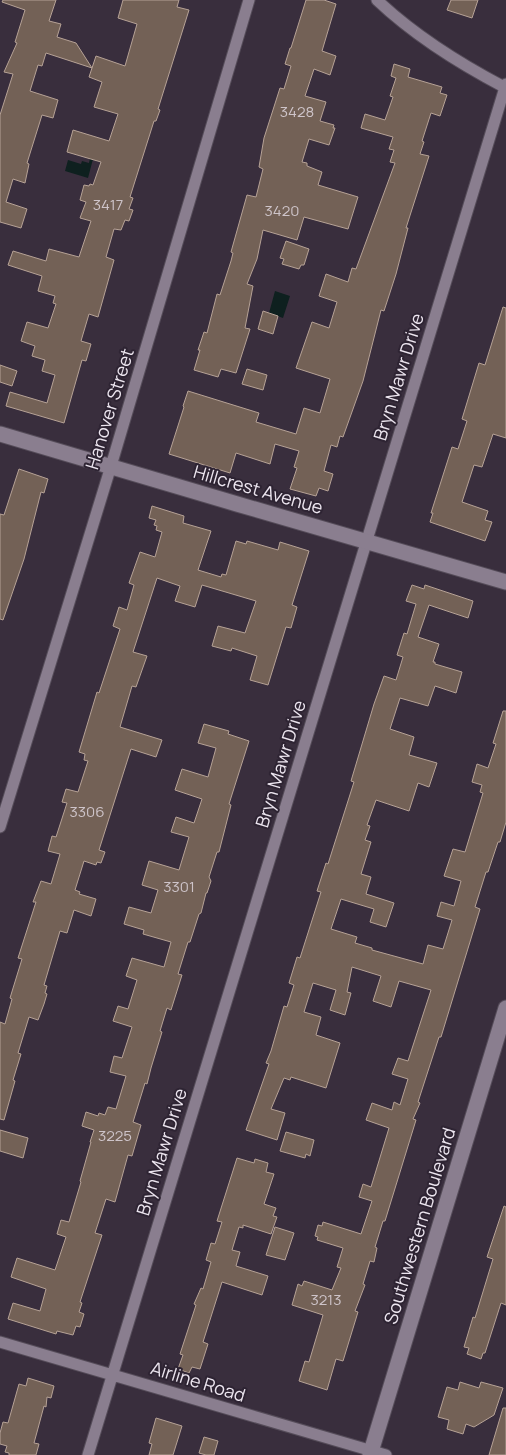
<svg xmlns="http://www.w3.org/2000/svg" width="506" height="1455" viewBox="0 0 506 1455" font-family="Manrope,sans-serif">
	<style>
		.water { fill: #0e201f }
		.building { fill: #736156; stroke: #b6a296 }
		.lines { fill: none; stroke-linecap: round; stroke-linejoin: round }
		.minor-casing { stroke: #554c59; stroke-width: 13 }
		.tertiary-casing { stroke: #554c59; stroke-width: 17 }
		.minor { stroke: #8a7e8f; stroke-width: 11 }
		.tertiary { stroke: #8a7e8f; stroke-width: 15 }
		.labels { text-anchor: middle; stroke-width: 4; stroke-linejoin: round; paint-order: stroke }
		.number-label { font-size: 15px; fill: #cec4c9 }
		.street-label { font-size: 18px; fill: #ece5ef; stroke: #2e2433 }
	</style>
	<rect width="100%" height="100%" fill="#392e3d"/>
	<path class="water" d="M90 158 93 159 88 178 65 171 68 160 81 164 82 161 89 163Z
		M275 291 290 296 283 318 269 313Z"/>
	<path class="building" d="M3 0H56L49 21 61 24 57 37 76 43 92 68 96 56 125 66 137 24 118 18 123 0H179L177 7 189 10 158 109 160 110 156 121H154L130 197 133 198 129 209 133 210 129 221 125 220 121 230 114 229 106 257 114 260 98 317 89 314 81 341 91 344 86 361 82 360 64 423 6 406 10 392 47 403 55 375 42 371 45 360 32 356 35 346 21 341 27 322 48 328 56 304 53 303 55 296 38 291 42 276 8 265 13 251 46 261 49 249 79 257 91 221 80 218 86 202 80 200 84 185 89 186 90 184 93 185 101 162 67 152 73 130 109 141 118 114 94 107 102 82 89 77 92 68 46 53 42 66 38 65 30 91 58 100 53 118 42 115 27 163 29 164 25 183 13 179 6 202 27 209 21 228 0 222V115L13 74 4 72 17 43 15 42 25 10 2 2Z
		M306 0H324L336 4 322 51 336 56 330 75 314 69 305 96 326 102 320 121 334 125 333 128H335L329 145 309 139 302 162 307 163V166L322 172 318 185 358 197 348 229 304 217 297 240 263 230 257 259 247 284 253 286 245 328 250 329 236 373 221 369 218 377 194 370 200 350H198L204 332 207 333 217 294 220 295 231 261 233 253 231 252 247 195 256 197 263 169 259 167 264 138 280 88 284 89 291 66 285 64 290 48H291Z
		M451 0H478L472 18 447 10Z
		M394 64 410 69 408 77 442 87 440 93 447 95 440 116 431 113 422 141 424 142 420 154 429 156 406 228H408L396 274 384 311 381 310 363 381 343 437 340 436 337 447 331 445 324 471 333 474 328 491 319 488 316 496 290 489 297 468 294 467 299 451 275 444 270 464 236 453 230 473 169 454 184 407 183 406 188 391 259 413 256 422 296 434 304 408 320 413 330 379 296 368 312 322 329 328 337 302 319 296 326 274 348 282 352 268 356 269 395 163 390 162 394 150 389 149 393 137 361 128 365 114 385 120 393 97 390 96 396 78 391 76Z
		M286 241 309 249 304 265H301L299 269 282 264 284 259 280 258Z
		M503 307 506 308V438L493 434 482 467 474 465 462 502 488 511 485 520 492 522 485 541 430 522 433 513H431L452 447 458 449 467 421 462 419 479 363 485 365Z
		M263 311 278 316 273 334 258 329Z
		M0 365 17 371 12 386 0 382Z
		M247 369 267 375 263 390 242 384Z
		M19 469 48 479 44 493 41 492 24 559 3 620 0 619V514L4 515Z
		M152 506 184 516 183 523 211 531 198 570 221 577 222 574 226 575 236 541 246 544 247 541 278 550 280 542 309 551 292 605 297 607 291 628 286 627 268 685 250 680 257 656 232 648 231 651 212 646 218 626 245 633 256 601 202 585 195 607 175 601 180 586 157 578 133 652 147 656 136 687 132 686 120 727 162 740 156 757 131 749 99 850 105 852 101 863 97 862 96 865 84 861 75 890 80 892 79 894 96 899 91 916 74 910 67 933 60 931 44 985 47 986 45 993 47 994 44 1004 38 1020 29 1017 18 1053 21 1054 13 1080 15 1081 4 1120 0 1119V1022L5 1024 12 999 10 998 22 959 18 958 36 902H33L41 881 51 884 60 854 48 851 52 836 56 837 67 803 62 802 66 789 78 792 88 761 84 760 85 754 79 752 97 692 99 693 120 629 113 626 119 607 127 610 134 585 129 583 140 552 155 557 162 532 156 530 157 526 154 525 156 520 149 518Z
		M412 585 424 589 425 585 473 601 468 618 429 605 418 637 439 644 433 662H435V664L462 672 456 693 435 686 428 706 400 698 390 729 414 737 409 755 437 763 429 787 418 783 409 811 376 800 367 825 370 826 365 840 371 842 361 874 371 877 366 894 394 903 386 927 370 922 374 909 341 899 331 929 357 937 355 943 372 948V950L423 964 428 945 443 949 452 920 437 916 441 902 454 906 461 881 444 876 453 849 465 852 483 793 480 792 482 785 472 782 477 764 488 768 496 744 493 743 503 711H506V822L500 842H498L488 872H486L475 907 480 909 441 1037H439L418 1102 420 1103 413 1119 416 1120 385 1221H383L375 1247 377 1248 374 1262 370 1261 363 1284 365 1285 355 1311 358 1312 343 1361 336 1359 327 1390 299 1381 305 1361 309 1362 323 1315 292 1305 298 1284 302 1286 304 1281 332 1290 341 1268 337 1267 343 1248 317 1240 318 1237 315 1236 318 1225 322 1226 323 1222 361 1234 372 1201 359 1197 363 1184 371 1187 389 1128 366 1120 372 1103 392 1110 394 1102 400 1105 408 1079 392 1074 398 1058 408 1061 431 990 399 981 391 1007 373 1001 381 976 352 967 347 992 351 993 345 1015 330 1010 336 990 313 983 304 1012 321 1017 316 1035 340 1043 326 1088 291 1077 290 1080 284 1078 271 1109 285 1113 277 1140 246 1130 269 1064 266 1063 271 1051 284 1006 287 1007 294 985 289 983 297 957 300 958 321 892 317 891 326 863 328 864 354 782 351 781 374 704 384 676 396 680 403 657 397 655 404 633 407 634 416 604 406 601Z
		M204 724 229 731 228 734 249 741 229 804 231 805 219 852H217L209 877 211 881 207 893H206L201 913 199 914 190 942H188L178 974 182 975 171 1010 167 1008 160 1031 162 1032 151 1068 147 1084 145 1083 133 1122 141 1125 132 1156 128 1155 115 1202 106 1199 95 1233 102 1235 80 1302 82 1303 79 1312 84 1314 80 1327 76 1326 73 1335 57 1331 56 1334 8 1319 13 1303 40 1311 46 1289 11 1277 17 1258 55 1270 66 1237 57 1234 61 1220 69 1222 81 1182 80 1181 91 1142H90L94 1130 82 1126 86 1112 98 1116 99 1113 105 1115 108 1107 116 1109 126 1076 110 1072 114 1056 122 1058 132 1027 113 1021 118 1006 128 1009 137 980 126 976 132 958 164 967 171 942 143 934 144 930 124 924 129 907 151 913 158 890 142 885 149 861 179 870 189 837 171 832 176 817 194 823 202 799 175 790 182 769 208 777 216 748 198 743Z
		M0 1130 28 1138 23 1158 0 1151Z
		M286 1132 314 1140 310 1156 306 1154 305 1158 280 1151Z
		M237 1158 254 1163 255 1159 268 1163 266 1172 274 1174 264 1204 276 1208 273 1216 277 1217 271 1234 243 1225V1228L239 1227 232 1250 240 1252 236 1266 268 1276 262 1295 222 1282 203 1342 208 1344 200 1369 192 1367 189 1373 178 1369 183 1355 180 1354 196 1305 194 1304 201 1288 203 1289 211 1262 206 1260 211 1243 215 1244 222 1222 217 1221Z
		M504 1206 506 1207V1305L501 1303 485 1353H483L481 1359 467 1354 469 1348 464 1347 473 1317 475 1318 493 1259 487 1257Z
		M275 1227 294 1233 285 1260 266 1255Z
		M28 1378 54 1386 51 1398 47 1397 46 1407 44 1406 37 1432 34 1443 39 1444 36 1455H9V1453L5 1452 7 1446 0 1444V1433L3 1422 8 1423 19 1384 26 1386Z
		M460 1382 479 1388 481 1382 503 1388 494 1415 474 1427 466 1424 463 1434 447 1429 449 1420 438 1417 447 1387 458 1390Z
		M503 1408H506V1455H489Z
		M156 1418 182 1426 173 1455H149L152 1444 149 1443Z
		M204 1437 218 1441 214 1455H206L199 1453Z"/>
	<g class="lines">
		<g class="minor-casing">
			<path id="minor" d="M377 0C415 36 460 64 506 88
				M0 827 111 466 249 0
				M0 1342 386 1455
				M88 1455 506 84"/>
		</g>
		<g class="tertiary-casing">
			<path id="tertiary" d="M0 434 237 504 506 582
				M370 1455 506 1008"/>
		</g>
		<use href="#minor" class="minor"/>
		<use href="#tertiary" class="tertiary"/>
	</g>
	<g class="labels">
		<g class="number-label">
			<text x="297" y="117">3428</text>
			<text x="108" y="210">3417</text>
			<text x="282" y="216">3420</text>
			<text x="87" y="817">3306</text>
			<text x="179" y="892">3301</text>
			<text x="115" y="1141">3225</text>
			<text x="326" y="1305">3213</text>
		</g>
		<g class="street-label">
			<text transform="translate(399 377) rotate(-73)" y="6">Bryn Mawr Drive</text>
			<text transform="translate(110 409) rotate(-73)" y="6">Hanover Street</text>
			<text transform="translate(258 490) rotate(16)" y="6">Hillcrest Avenue</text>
			<text transform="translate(281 764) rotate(-73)" y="6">Bryn Mawr Drive</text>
			<text transform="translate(162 1152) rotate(-73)" y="6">Bryn Mawr Drive</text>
			<text transform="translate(420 1226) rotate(-73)" y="6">Southwestern Boulevard</text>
			<text transform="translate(198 1382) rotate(17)" y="6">Airline Road</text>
		</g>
	</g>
</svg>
